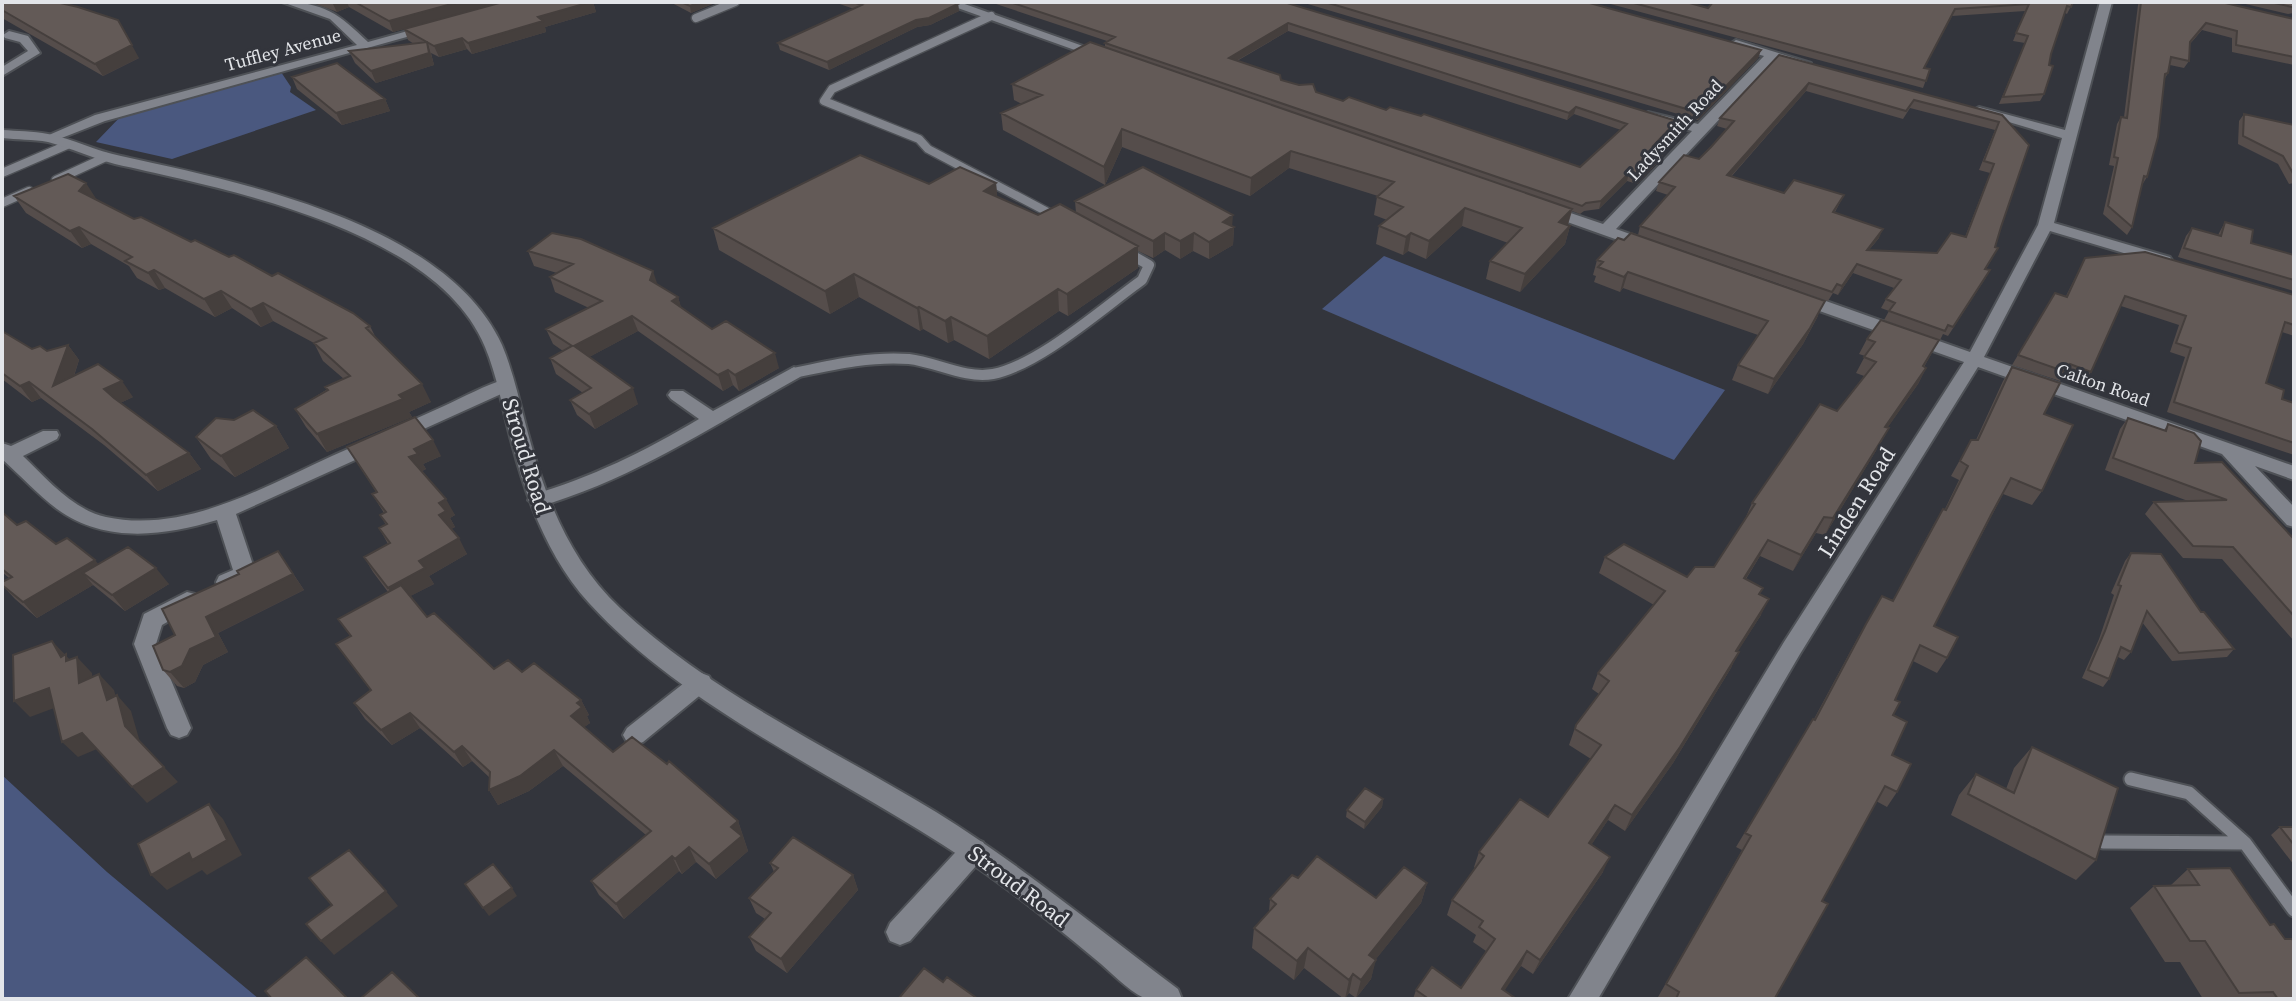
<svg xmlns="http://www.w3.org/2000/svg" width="2296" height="1001" viewBox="0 0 2296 1001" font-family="'Source Serif 4',serif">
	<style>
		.green { fill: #4a587f }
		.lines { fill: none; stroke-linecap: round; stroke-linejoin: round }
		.lane-far2-casing { stroke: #4e5156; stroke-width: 11 }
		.lane-far1-casing { stroke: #4e5156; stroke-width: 14 }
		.lane-casing { stroke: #4e5156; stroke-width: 17 }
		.street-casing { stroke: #4e5156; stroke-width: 4 }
		.secondary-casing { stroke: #4e5156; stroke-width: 4 }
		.lane-far2 { stroke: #81848c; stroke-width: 8 }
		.lane-far1 { stroke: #81848c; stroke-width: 10 }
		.lane { stroke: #81848c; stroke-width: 13 }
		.street { fill: #81848c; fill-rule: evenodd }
		.secondary { fill: #81848c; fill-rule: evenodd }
		.wall { fill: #554d4b; fill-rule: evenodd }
		.shaded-wall { fill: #453f3d }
		.building { fill: #635a57; stroke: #453f3d; stroke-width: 2; fill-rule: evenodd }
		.labels { text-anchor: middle; stroke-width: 6; stroke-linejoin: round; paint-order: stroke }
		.far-street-label { font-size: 18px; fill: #e3e5e9; stroke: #33353c }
		.street-label { font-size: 22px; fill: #e3e5e9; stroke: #33353c }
	</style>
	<rect width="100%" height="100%" fill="#33353c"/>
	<path class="green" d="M281 72 291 87 290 92 316 110 172 159 96 142 122 115Z
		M1384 256 1725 390 1674 460 1322 309Z
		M2 775 107 872 259 999H2Z"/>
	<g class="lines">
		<g class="lane-far2-casing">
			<path id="lane-far2" d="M991 16 832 89 824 101 919 139 928 149 1057 217
				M696 18 735 2
				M2 173 67 145
				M56 180 106 157
				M2 203 29 191"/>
		</g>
		<g class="lane-far1-casing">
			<path id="lane-far1" d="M794 373C832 365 870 356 909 359 936 362 965 379 993 374 1039 365 1103 308 1142 280L1149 265 1126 252"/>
		</g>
		<g class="lane-casing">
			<path id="lane" d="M2131 779 2189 793 2245 843 2294 910
				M2103 842 2245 843"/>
		</g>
		<g class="street-casing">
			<path id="street" d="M282 2C324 2 339 14 368 42L433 24 439 28 105 121 54 141 49 142 42 138 95 115 357 45 330 19Z
				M941 2H959L1111 56 1100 59Z
				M2100 2H2112L2054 223 2170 257 2172 260 2164 265 2050 231 1984 357 2294 466V480L2255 466 2294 507V527L2287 525 2222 454 1978 367 1800 654 1598 999H1568L1784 642 1964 362 1794 302 1792 298 1800 293 1806 294 1970 352 2038 225 2062 138 1972 111 1979 107 2065 130Z
				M9 31 28 36 40 53 2 76V67L28 51 20 42 5 38 3 35Z
				M1736 40 1811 63 1805 67 1776 59 1616 229 1658 244V250H1646L1542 213 1539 210 1547 205 1603 224 1692 131 1648 118V112L1698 124 1764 56 1732 47 1730 44Z
				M794 367 803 373 800 377C714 425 634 479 538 507L528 500 531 495C591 478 645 451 699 419L671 399 668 395 671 391H683L713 411Z
				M506 379 515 385 512 389 236 514 256 574C250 585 231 591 219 588L216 582 219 576 233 570 217 520C164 536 105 544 57 509 37 494 21 476 2 459V443L11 446 43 431H57L59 435 57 439 23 456C46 478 73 510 106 517 184 534 264 487 332 456 370 439 407 423 444 406 464 397 485 385 506 379Z
				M187 592 195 594 198 600 195 606 162 625 156 644 191 728 187 735 179 738 171 735 167 728 134 644 144 614Z
				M701 673 709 676 712 682 709 688 643 742 635 745 627 742 623 735 627 728 693 676Z
				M974 839 983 842 987 850 983 858 910 941 900 945 890 941 886 932 890 923 965 842Z"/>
		</g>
		<g class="secondary-casing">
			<path id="secondary" d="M2 130C17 131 33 131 48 134 73 139 96 151 121 156 239 182 447 223 502 345 513 371 519 399 526 426 544 494 568 559 620 608 712 694 829 747 936 812 1021 865 1098 929 1178 989L1182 999C1171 999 1153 1001 1144 998 1127 990 1110 971 1095 959 1059 929 1023 900 985 873 859 784 693 717 589 603 549 559 527 501 512 444 503 412 498 378 485 347 437 229 225 189 115 164 92 158 71 148 48 142 33 139 17 140 2 138Z"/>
		</g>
		<use href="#lane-far2" class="lane-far2"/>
		<use href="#lane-far1" class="lane-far1"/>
		<use href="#lane" class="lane"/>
		<use href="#street" class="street"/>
		<use href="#secondary" class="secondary"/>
	</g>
	<path class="wall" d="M2 2 139 58 103 76 2 18Z
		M311 2H593L596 12 545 27 546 32 472 54 467 49 439 57 431 53 434 65 376 83 355 63 349 51 414 44 408 40 404 29 393 32 349 7 337 12Z
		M670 2H717L691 13Z
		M834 2H951L958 4 959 11 930 25 917 27 829 70 780 50 778 43 854 9Z
		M990 2H1284L1675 129 1657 147 1662 158 1637 184 1627 181 1599 209 1584 211 1580 214 1572 211 1568 225 1570 226 1565 244 1520 292 1486 279 1490 261 1508 243 1462 226 1426 259 1408 251 1403 255 1376 244 1379 226 1387 220 1374 215 1377 197 1378 196 1289 168 1250 196 1122 147 1105 185 1003 130 1001 113 1022 104 1014 100 1012 84 1105 47V43L1107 41ZM1288 31 1567 120 1574 114 1621 130 1580 167 1386 110 1343 101 1281 80 1237 61Z
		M1301 2H1586L1761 50 1758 58 1698 120Z
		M1603 2H1686L1708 8 2073 2 2067 14 2065 13 2051 54 2044 94 2040 101 1999 104 2025 43 2013 41 2025 11 1952 16 1924 68 1930 69 1923 88Z
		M2139 2H2221L2294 19V65L2232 52V38L2202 30 2190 44 2189 61 2184 68 2170 65 2168 73 2164 80 2147 177 2142 185 2132 227 2127 235 2103 214 2114 166 2109 165 2117 124 2121 117H2124L2138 5Z
		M2237 2H2294V13L2288 14Z
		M1779 55 2002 115 2001 227 1995 247 1993 257 1986 269 1990 270 1985 279 1948 336 1943 334 1940 340 1884 320 1889 311 1881 308 1886 299 1894 288 1853 273 1838 295 1833 293 1828 301 1638 235 1640 226 1668 195 1656 191 1659 182 1699 159 1727 129 1717 126 1720 118ZM1806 91 1903 119 1910 108 1995 130 1979 170 1990 173 1965 237 1937 253 1869 250 1879 238 1835 212 1844 195 1784 193 1731 177Z
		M292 77 385 99 390 111 342 125 297 89Z
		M2244 114 2294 125V183L2289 184 2278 164 2238 144 2239 121Z
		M996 183 997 197 1038 215 1076 213 1075 201 1232 226 1234 227 1233 245 1209 259 1193 251 1180 259 1165 250 1153 258 1138 251V268L1068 316 1059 311 989 359 954 340 948 343 923 329 920 331 859 297 830 314 719 250 713 228 929 184Z
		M14 196 97 200 134 219 272 276 370 326 376 338 431 402 409 412 412 417 327 452 306 427 295 409 344 379 323 361 314 343 273 321 261 327 232 308 215 317 165 288 159 290 137 278 129 266 91 244 82 248 26 213Z
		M2225 222 2251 243 2294 255V291L2178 257 2186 236 2192 228 2218 235Z
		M528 251 658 285 678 297 681 308 712 329 779 368 739 391 733 385 723 391 638 331 589 357 638 404 595 429 577 415 570 400 583 393 556 374 550 358 563 351 553 344 546 329 589 308 555 292 550 277 557 273 534 266Z
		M2085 258 2294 295V336L2282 332 2266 383 2282 399 2294 403V455L2167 412 2185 357 2170 352 2179 325 2121 306 2091 372 2085 381 2064 374 2060 381 2012 365 2055 293 2066 296Z
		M1597 260 1818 316 1803 344 1768 394 1732 380 1738 365 1758 335 1623 288 1620 292 1594 282 1596 276 1593 275Z
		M2 331 32 349 47 351 68 345 79 360 74 376 133 397 120 403 189 453 201 469 158 491 104 445 41 398 32 402 2 379Z
		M1867 339 1939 340 1924 367 1926 368 1918 384 1887 428H1889L1880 444 1825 535 1816 533 1793 571 1760 556 1746 579 1763 588 1760 594 1761 615 1737 652 1731 668 1673 763 1625 831 1608 820 1591 845 1603 872 1533 974 1521 966 1504 990 1514 999H1413L1416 990 1461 988 1486 951 1473 942 1476 935 1447 915 1452 900 1475 868 1474 867 1479 852 1548 817 1591 759 1569 745 1576 725 1599 694 1592 689 1598 673 1654 605 1599 573 1605 557 1687 577 1714 567 1745 519 1752 503 1837 411 1864 376 1856 373 1865 356 1859 354Z
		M2012 367 2044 414 2042 491 2032 505 2003 494 1934 626 1947 658 1937 673 1913 661 1895 700 1893 715 1892 755 1897 792 1887 807 1876 801 1822 901 1775 998 1777 999H1661L1658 997 1742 850 1736 847 1813 719H1814L1857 639 1882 596 1893 600 1934 524 1943 509H1945L1959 480 1951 476 1971 440H1976L2003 381Z
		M2128 418 2164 430 2168 424 2195 463 2294 539V641L2222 559 2183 558 2145 514 2154 502 2188 501 2105 470 2120 429Z
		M276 426 289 448 235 477 211 459 196 437Z
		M347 447 441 456 423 464 426 469 422 471 455 515 450 518 455 527 451 529 467 554 429 576 434 584 410 596 427 617 494 669 522 672 581 700 589 715 587 716 590 723 584 727 613 752 738 821 748 851 716 879 696 862 682 874 679 871 624 919 599 895 591 881 646 835 563 766 529 791 498 805 489 790 490 778 472 761 463 767 420 728 392 745 365 719 354 703 371 691 336 644 350 636 338 619 388 592 373 572 364 557 388 544 379 528 386 525 380 515 384 513 372 494 376 492Z
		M2 512 17 525 98 564 169 584 125 611 93 585 37 618 15 599 2 585 9 578 2 572Z
		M278 551 304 590 218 633 228 652 203 665 195 682 184 688 177 686 163 670 175 635 239 574Z
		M2131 553 2201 612 2234 649 2227 657 2172 661 2142 622 2131 652 2124 660 2118 657 2109 679 2103 687 2082 678 2099 639 2114 595 2111 593 2125 561Z
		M2032 747 2096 860 2076 880 1951 815 1959 795 1976 774 2006 789 2014 768Z
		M1383 799 1382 807 1364 829 1346 817 1347 810Z
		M2280 827H2294V865L2271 835Z
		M770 863 853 875 858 890 787 973 756 951 749 937 765 919 756 913 749 898 774 872Z
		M2188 869 2294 999H2203L2180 962H2165L2130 908 2154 886H2170Z
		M1298 878 1376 898 1427 883 1421 903 1375 960 1371 979 1356 998 1349 993 1344 999 1304 968 1294 980 1252 948 1254 928 1269 912 1270 899Z"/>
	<path class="shaded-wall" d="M332 2H347L349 7 337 12Z
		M459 2H504L393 32 389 21Z
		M591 2H593L596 12 545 27 546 32 472 54 468 43 538 17Z
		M700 2H717L691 13 690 6Z
		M958 4 959 11 930 25 917 27 829 70 827 62 916 20Z
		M118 20 139 58 103 76 95 64Z
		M1288 23V31L1229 65V58Z
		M462 38 467 49 439 57 434 46Z
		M427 42 431 54 434 65 376 83 371 71Z
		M1761 50 1758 58 1698 120 1700 113Z
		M1809 83 1806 91 1724 184 1727 175Z
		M385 99 390 111 342 125 336 113Z
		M1576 107 1574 114 1567 120 1569 113Z
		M1677 121 1675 129 1651 154 1653 146Z
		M1122 129V147L1105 185 1104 167Z
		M1665 150 1662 158 1637 184 1639 177Z
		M1291 151 1289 168 1250 196 1251 178Z
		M1629 173 1627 181 1599 209 1601 201Z
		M86 183 97 200 79 191Z
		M996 183 998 205 984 191Z
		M1465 208 1462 226 1426 259 1429 241Z
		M1572 209 1567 227 1559 222Z
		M1233 215 1232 228 1234 227 1233 245 1209 259V242L1223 222Z
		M1570 226 1565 244 1520 292 1525 274Z
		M79 227 91 244 82 248 70 231Z
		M1883 229 1879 238 1862 258 1867 250Z
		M1165 233V250L1153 258V241Z
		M1194 233 1193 251 1180 259V241Z
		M1411 233 1408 251 1403 255 1406 237Z
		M1138 246V268L1068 316 1067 294Z
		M1857 264 1853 273 1838 295 1842 286Z
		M154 270 165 288 159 290 148 273Z
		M653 271 658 286 650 280Z
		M1628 272 1623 288 1620 292 1624 277Z
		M854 274 859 297 830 314 825 291Z
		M1058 289 1059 311 989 359 987 336Z
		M221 291 232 308 215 317 204 299Z
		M678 297 683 313 672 301Z
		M1825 301 1803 344 1768 394 1774 379Z
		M263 303 273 321 261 327 251 309Z
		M919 307 923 329 920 331 917 308Z
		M632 316 638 331 580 362 574 346Z
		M951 317 954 340 948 343 945 321Z
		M68 345 79 360 65 402 53 386Z
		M775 353 779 368 739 391 735 375Z
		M1926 368 1918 384 1877 443 1885 427Z
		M728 370 733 385 723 391 718 375Z
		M122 381 133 397 116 405 104 389Z
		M29 382 41 398 32 402 20 386Z
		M422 384 431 402 409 412 412 417 327 452 317 434Z
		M633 388 638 404 595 429 589 414Z
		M276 426 289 448 235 477 221 456Z
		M1889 428 1880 444 1825 535 1833 518Z
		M433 440 441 456 423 464 426 469 418 473 409 457 414 449Z
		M189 453 201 469 158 491 146 475Z
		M446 499 455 515 450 518 455 527 447 531 439 515V503Z
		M1824 517 1816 533 1793 571 1801 555Z
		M459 538 467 554 429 576 434 584 397 603 388 588 419 561Z
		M1768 540 1760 556 1736 594 1744 578Z
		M95 560 108 576 83 573 93 585 37 618 23 602Z
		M156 568 169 584 125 611 112 595Z
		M293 574 304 590 218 633 228 652 203 665 195 682 184 688 170 672 206 617Z
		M1769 599 1761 615 1728 667 1736 651Z
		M52 641 78 668 77 657 92 673 94 699 79 683 61 657Z
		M1739 652 1731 668 1673 763 1625 831 1632 815Z
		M99 674 114 690 121 716 107 700Z
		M49 688 65 704 30 717 14 701Z
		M117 695 131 711 140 742 125 726Z
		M581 700 589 715 587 716 590 723 579 731 571 716 577 703Z
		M410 713 420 728 392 745 381 730Z
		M82 733 97 749 78 757 62 742Z
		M462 746 472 761 463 767 454 752Z
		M554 750 563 766 529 791 498 805 489 790Z
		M164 767 178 782 147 803 132 787Z
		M1383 799 1382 807 1364 829 1365 822Z
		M209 804 223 819 242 855 207 875 202 870 167 890 151 875Z
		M1615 805 1608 820 1582 859 1589 843Z
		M738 821 748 851 716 879 709 864 731 827Z
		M689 847 696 862 682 874 675 859Z
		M672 856 679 871 624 919 616 904Z
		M1610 857 1603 872 1533 974 1540 960Z
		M853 875 858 890 787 973 781 959Z
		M1427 883 1421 903 1364 974 1369 955Z
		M512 888 517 896 489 916 483 908Z
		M386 891 398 906 334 955 321 941Z
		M1308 948 1304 968 1294 980 1297 961Z
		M1527 951 1521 966 1499 999 1502 989Z
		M1376 960 1371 979 1356 998 1361 980Z
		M1353 974 1349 993 1345 999 1349 980Z"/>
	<path class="building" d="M2 2H56L78 7 118 20 132 45 95 64 2 10Z
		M355 2H459L389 21Z
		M503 2H591L538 17 543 21 468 43 462 38 434 46 404 29Z
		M681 2H700L690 6Z
		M853 2H951L958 4 929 18 916 20 827 62 778 43 862 5Z
		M1010 2H1284L1677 121 1653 146 1665 150 1639 177 1629 173 1601 201 1586 203 1582 206 1105 43 1115 37ZM1288 23 1569 113 1576 107 1627 124 1580 167 1424 114 1421 116 1390 107 1386 110 1349 97 1343 101 1316 92 1313 84 1299 85 1281 80 1280 75 1229 58Z
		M1325 2H1586L1761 50 1700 113Z
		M1630 2H1686L1708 8 1713 2H2073L2071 7 2067 6 2051 54 2049 65 2053 66 2044 94 2003 97 2028 36 2016 33 2029 4 1955 9 1924 68 1930 69 1926 81Z
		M2141 2H2221L2294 19V57L2236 45 2237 31 2206 23 2190 42 2189 61 2171 57 2168 73 2165 74 2158 137 2147 177 2144 176 2132 227 2108 206 2118 158 2114 157 2121 117 2127 118Z
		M2270 2H2294V7H2292Z
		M427 42 429 53 371 71 349 51Z
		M1090 42 1572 209 1559 222 1570 226 1525 274 1490 261 1522 228 1465 208 1429 241 1411 233 1406 237 1379 226 1403 207 1377 197 1394 182 1291 151 1251 178 1122 129 1104 167 1001 113 1042 95 1012 84Z
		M1779 55 2002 115 2029 145 2001 227 1995 247 1998 248 1985 269 1990 270 1953 327 1948 325 1945 331 1889 311 1895 303 1886 299 1901 280 1857 264 1842 286 1837 284 1832 292 1640 226 1675 187 1659 182 1684 155 1699 159 1711 147 1734 121 1720 118ZM1809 83 1906 111 1914 100 1999 122 1984 161 1994 164 1966 237 1951 233 1937 253 1867 250 1883 229 1833 212 1844 195 1794 180 1784 193 1727 175Z
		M337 63 385 99 336 113 292 77Z
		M2244 114 2294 125V175L2283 156 2243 136Z
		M860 155 929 184 960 167 996 183 984 191 1038 215 1060 204 1138 246 1067 294 1058 289 987 336 951 317 945 321 919 307 917 308 854 274 825 291 713 228Z
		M1143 167 1233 215 1223 222 1234 227 1209 242 1194 233 1180 241 1165 233 1153 241 1075 201Z
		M68 174 86 183 79 191 134 219 141 217 191 242 195 240 229 257 234 255 272 276 278 273 353 313 370 326 366 328 422 384 399 395 403 399 317 434 295 409 328 390 325 387 350 376 314 343 326 338 263 303 251 309 221 291 204 299 154 270 148 273 125 261 132 257 79 227 70 231 14 196Z
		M2225 222 2253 230 2251 243 2294 255V280L2184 248 2192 228 2221 236Z
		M552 233 581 239 653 271 650 280 678 297 672 301 712 329 726 321 775 353 735 375 728 370 718 375 632 316 574 346 633 388 589 414 570 400 591 388 550 358 572 346 546 329 602 301 550 277 573 264 528 251Z
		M1631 233 1825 301 1810 328 1774 379 1738 365 1768 321 1628 272 1624 277 1598 267 1603 262 1597 260 1618 238 1624 240Z
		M2145 252 2294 295V325L2285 322 2266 383 2284 390 2282 399 2294 403V443L2174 402 2191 348 2176 343 2186 316 2125 296 2091 372 2070 364 2066 372 2018 355 2055 293 2067 297 2085 258Z
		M1881 320 1939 340 1923 366 1926 368 1885 427 1889 428 1833 518 1824 517 1801 555 1768 540 1744 578 1763 588 1759 594 1769 599 1736 651 1739 652 1680 747 1632 815 1615 805 1589 843 1610 857 1540 960 1527 951 1502 989 1515 998 1514 999H1425L1426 997 1416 990 1432 967 1461 988 1495 939 1479 927 1483 921 1452 900 1484 856 1479 852 1520 799 1548 817 1601 745 1575 729 1576 725 1609 681 1598 673 1665 591 1605 557 1624 544 1687 577 1695 567H1714L1755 504 1752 503 1820 404 1837 411 1876 362 1864 357 1875 342 1867 339Z
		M2 331 32 349 40 346 47 351 68 345 53 386 98 364 122 381 104 389 114 398 189 453 146 475 92 429 29 382 20 386 2 373Z
		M2012 367 2060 383 2044 414 2073 425 2042 491 2011 478 1992 513 1934 626 1958 637 1947 658 1920 645 1895 700 1900 702 1893 715 1907 722 1892 755 1911 764 1897 792 1885 786 1822 901 1828 904 1775 998 1777 999H1676L1679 992 1666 984 1751 836 1745 833 1813 719 1815 720 1866 624 1882 596 1893 601 1943 509 1946 510 1968 466 1960 461 1971 440H1978Z
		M253 410 276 426 221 456 196 437 216 418 234 420Z
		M415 417 433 440 414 449 418 454 409 457 446 499 439 503 446 511 439 515 459 538 419 561 425 568 388 588 364 557 390 543 379 528 387 524 380 515 386 512 372 494 377 492 347 447Z
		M2128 418 2166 431 2168 424 2194 433 2201 441 2195 463 2222 462 2294 539V616L2233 547 2193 546 2154 502 2227 500 2113 458Z
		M2 512 17 525 26 521 56 544 67 538 95 560 23 602 2 585V582L12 577 2 569Z
		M128 547 156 568 112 595 83 573Z
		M278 551 293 574 206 617 216 637 190 649 182 666 170 672 163 670 153 646 175 635 162 609 239 574 237 571Z
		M2131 553 2161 554 2201 612H2204L2234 649 2179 653 2147 611 2131 652 2121 647 2109 679 2088 670 2105 631 2121 586 2118 585Z
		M401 585 427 617 434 613 494 669 508 660 522 672 534 663 581 700 577 703 582 707 571 716 613 752 632 737 667 764 669 761 738 821 731 827 742 836 709 864 689 847 675 859 672 856 616 904 591 881 651 831 554 750 520 776 489 790 490 772 462 746 454 752 410 713 381 730 354 703 371 690 336 644 351 636 338 619Z
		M52 641 61 657 66 654V661L77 657 79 683 99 674 107 700 117 695 125 726 164 767 132 787 82 733 62 742 49 688 14 701 13 655Z
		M2032 747 2118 788 2096 860 1968 794 1976 774 2014 793Z
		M1365 788 1383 799 1365 822 1347 810Z
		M209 804 227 840 192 860 189 853 151 875 138 844Z
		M2280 827H2294V845Z
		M793 837 853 875 781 959 749 937 771 913 749 898 778 868 770 863Z
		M349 850 386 891 321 941 306 924 332 905 309 878Z
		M1317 856 1376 898 1404 867 1427 883 1369 955 1376 960 1361 980 1353 974 1349 980 1308 948 1297 961 1254 928 1276 904 1270 899 1292 875 1298 878Z
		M493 864 512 888 483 908 465 884Z
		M2230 868 2270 925 2274 924 2285 939H2292L2294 942V999H2278L2273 992 2239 993 2205 941H2190L2154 886 2199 885 2188 869Z
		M306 957 348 999H272L265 991Z
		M924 968 943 982 947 977 978 999H900L899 998Z
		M392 972 420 999H360Z"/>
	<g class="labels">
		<g class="far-street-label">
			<text transform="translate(283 50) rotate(-15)" y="6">Tuffley Avenue</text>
			<text transform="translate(1675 130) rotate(-47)" y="6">Ladysmith Road</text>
			<text transform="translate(2103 385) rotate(19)" y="6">Calton Road</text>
		</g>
		<g class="street-label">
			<text transform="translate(527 456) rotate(73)" y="8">Stroud Road</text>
			<text transform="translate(1856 502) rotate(-58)" y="8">Linden Road</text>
			<text transform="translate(1019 886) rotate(37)" y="8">Stroud Road</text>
		</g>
	</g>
	<rect width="2296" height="1001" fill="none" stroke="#e3e5e9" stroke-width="8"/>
</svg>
